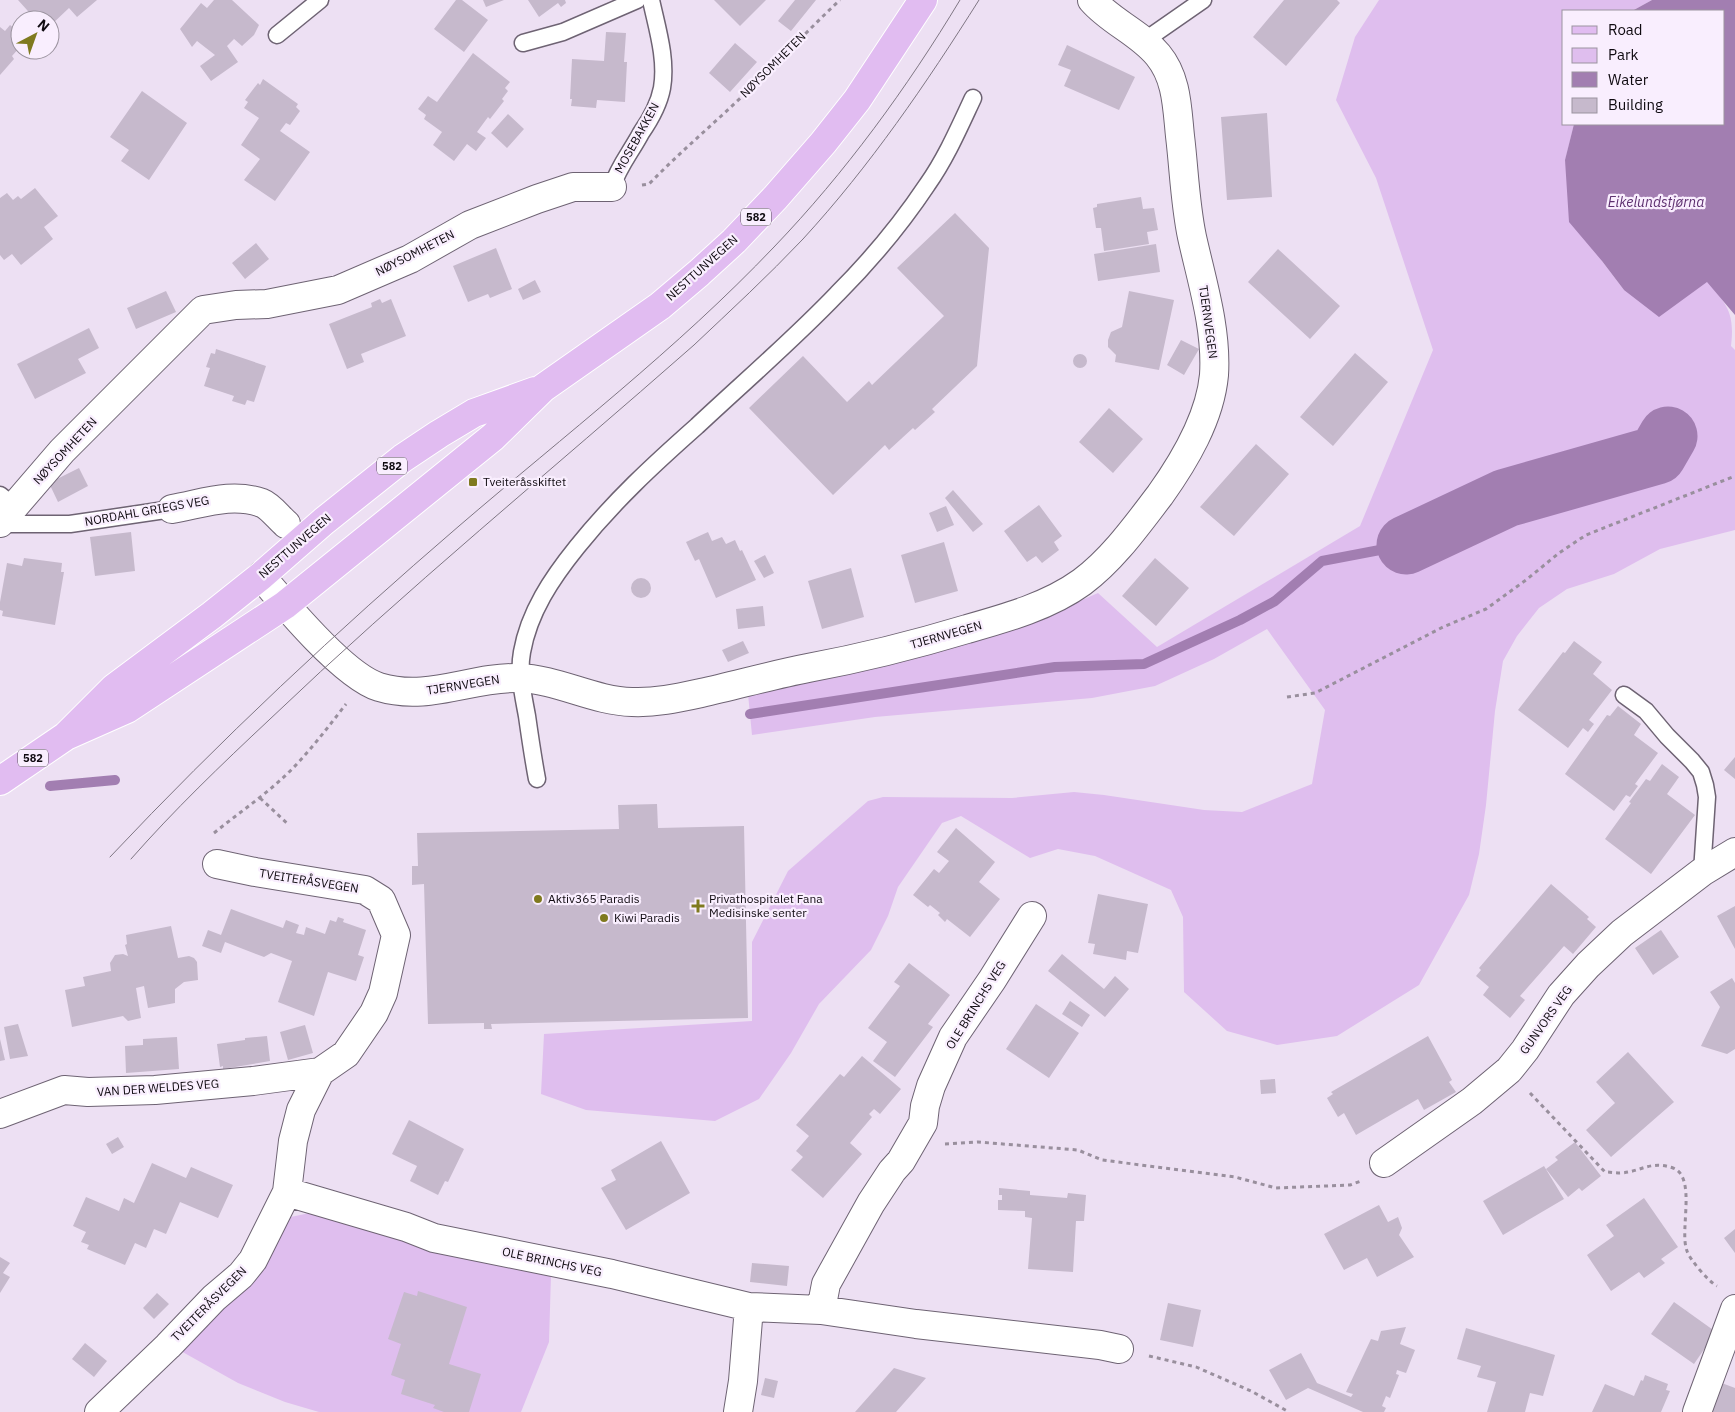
<svg xmlns="http://www.w3.org/2000/svg" width="1735" height="1412" viewBox="0 0 1735 1412" font-family="'IBM Plex Sans',sans-serif">
	<style>
		.green { fill: #dfbeee }
		.water { fill: #a27eb1 }
		.lines { fill: none; stroke-linecap: round; stroke-linejoin: round }
		.stream { stroke: #a27eb1; stroke-width: 10 }
		.river { stroke: #a27eb1; stroke-width: 59 }
		.building { fill: #c6b9cc }
		.lane-casing { stroke: #6e6373; stroke-width: 19 }
		.street-casing { stroke: #6e6373; stroke-width: 30 }
		.primary-casing { stroke: #fff; stroke-width: 30 }
		.path { stroke: #998f9d; stroke-width: 3; stroke-dasharray: 4 4; stroke-linecap: butt }
		.lane { stroke: #fff; stroke-width: 16 }
		.street { stroke: #fff; stroke-width: 28 }
		.primary { stroke: #e1bcf1; stroke-width: 28 }
		.tram { stroke: #7f7683; stroke-width: 1 }
		.poi-dot { fill: #7f7a1f; stroke: #f9eefe; stroke-width: 2 }
		.labels { text-anchor: middle; stroke-width: 4.5; stroke-linejoin: round; paint-order: stroke }
		.shield { fill: #f9eefe; stroke: #554e57; stroke-width: 1 }
		.shield-label { font-size: 11px; font-weight: bold; fill: #0f0a10 }
		.street-label { font-size: 12px; fill: #0f0a10; stroke: #f9eefe }
		.poi-label { font-size: 12px; fill: #0f0a10; stroke: #f9eefe; text-anchor: start }
		.water-label { font-size: 14px; font-style: italic; fill: #5e3070; stroke: #f9eefe }
	</style>
	<rect width="100%" height="100%" fill="#ede0f3"/>
	<path class="green" d="M1379 0H1652L1632 11H1564V124H1574L1565 161 1602 261 1624 290 1708 282C1727 305 1735 313 1731 346L1735 350V530L1660 549 1614 574 1567 589 1539 608 1517 636 1503 661 1495 711 1486 805 1479 854 1469 895 1419 985 1337 1036 1277 1045 1227 1031 1184 992 1183 917 1171 890 1095 856 1058 849 1030 858 961 816 942 823 898 887 888 916 871 950 819 1004 791 1053 759 1099 715 1121 586 1110 541 1094 544 1034 752 1021V942L788 871 868 801 883 797 1012 798 1074 792 1104 795 1204 810 1242 812 1312 784 1325 710 1267 629 1214 659 1155 686 1092 698 875 717 752 735 748 694 871 669 1059 610 1098 593 1157 647 1360 526 1433 350 1376 178 1336 100 1355 37Z
		M324 1210 410 1235 470 1259 551 1275 549 1342 521 1412H319L285 1402 238 1383 179 1350 286 1218Z"/>
	<path class="water" d="M1652 0H1735V315L1707 282 1659 317 1624 290 1602 261 1569 222 1565 160 1574 124H1724V11H1632Z"/>
	<g class="lines">
		<path class="stream" d="M750 714 1055 667 1144 664 1240 620 1275 601 1322 561 1406 545
			M50 786 115 780"/>
		<path class="river" d="M1406 545 1506 498 1657 455 1668 436"/>
	</g>
	<path class="building" d="M18 0H97L77 17 69 8 50 26V20H36Z
		M214 0H232L259 25 254 35 242 46 233 38 234 39 227 46 238 62 211 81 200 66 215 55 197 41 192 47 180 29 201 3 207 8Z
		M456 0H462L488 20 464 52 434 29Z
		M483 0H504L486 7Z
		M528 0H565L566 3 561 7 558 3 539 17Z
		M714 0H766L740 26Z
		M795 0H816L791 31 778 21Z
		M1284 0H1337L1340 3 1286 66 1253 37Z
		M10 25 20 33V47L12 56 14 59 0 75V27L5 31Z
		M606 32 626 33 624 62H627L625 102 597 100 596 108 571 106 572 99H570L572 59 604 61Z
		M735 43 757 62 730 92 709 73Z
		M1067 45 1135 77 1119 110 1064 86 1071 70 1058 65Z
		M473 53 510 82 505 88 508 91 502 99 504 101 490 119 488 117 477 132 486 138 476 151 467 144 454 161 433 145 442 132 424 119 426 115 418 109 428 96 437 102Z
		M263 79 298 104 296 107 300 111 290 125 286 123 280 131 310 152 275 201 244 180 260 159 241 145 259 118 244 108 248 102 245 100 258 83 260 85Z
		M142 91 187 123 149 180 121 161 129 150 110 137Z
		M1267 113 1272 197 1227 200 1221 117Z
		M508 114 524 129 507 148 491 133Z
		M35 188 58 216 44 227 53 239 21 265 12 254 4 260 0 255V198L7 193 13 200 18 196 21 199Z
		M1141 197 1143 209 1154 208 1158 230 1147 232 1149 244 1104 251 1101 228H1096L1093 208 1097 207V204Z
		M955 213 989 248 977 366 932 409 935 412 915 430 913 428 889 450 885 445 833 495 749 408 803 356 847 402 869 381 872 385 944 316 897 268Z
		M256 243 269 259 245 279 232 263Z
		M1156 244 1160 272 1098 281 1094 254Z
		M496 248 512 289 490 298 488 294 468 302 453 266Z
		M1278 249 1340 306 1310 339 1248 282Z
		M535 280 541 292 523 300 518 289Z
		M166 291 176 312 136 329 127 308Z
		M1129 291 1174 300 1159 370 1115 362 1116 355 1108 347V340L1111 332 1122 327Z
		M380 299 382 303 391 299 406 336 361 354 364 362 347 369 329 324 372 307 371 303Z
		M89 328 99 348 78 359 86 373 35 399 17 364Z
		M1181 340 1199 349 1184 375 1167 365Z
		M216 349 266 366 254 402 247 400 245 405 232 401 234 396 204 386 210 368 206 367 211 353 215 354Z
		M1355 353 1388 382 1333 446 1300 417Z
		M1073 361a7 7 0 1 1 14 0a7 7 0 1 1-14 0Z
		M1109 408 1143 439 1113 473 1079 442Z
		M1256 444 1289 474 1234 536 1200 507Z
		M79 468 88 486 58 502 49 483Z
		M953 490 983 524 973 532 945 498Z
		M1039 505 1062 536 1054 542 1059 550 1042 563 1036 556 1027 562 1004 531Z
		M946 506 954 525 937 532 929 513Z
		M131 532 135 571 95 576 90 537Z
		M708 532 712 541 722 537 726 544 735 540 740 551 742 550 756 580 716 598 699 559 695 561 686 542Z
		M944 542 958 591 915 603 901 555Z
		M765 555 774 573 764 578 754 561Z
		M24 558 62 563 61 572H64L55 625 2 616 3 611 0 610V602L7 563 22 566Z
		M1155 558 1189 588 1156 626 1122 596Z
		M851 568 864 617 822 629 808 581Z
		M631 588a10 10 0 1 1 20 0a10 10 0 1 1-20 0Z
		M763 606 765 626 738 629 736 609Z
		M743 641 749 653 728 662 722 650Z
		M1574 641 1602 662 1593 674 1612 690 1589 720 1594 724 1588 732 1583 728 1568 748 1518 710 1563 652 1565 653Z
		M1618 706 1641 724 1634 735 1658 753 1635 784 1638 786 1630 797 1626 795 1614 811 1565 774 1607 715 1610 716Z
		M1735 757V779L1724 770Z
		M1662 764 1679 777 1667 794 1695 815 1651 874 1605 839 1631 803 1629 802 1646 779 1650 781Z
		M657 804 658 828 744 826 748 1018 491 1024 492 1029H484V1023L428 1024 424 884 412 885V866H418L417 833 619 829 618 805Z
		M956 828 995 862 979 882 1000 899 970 937 947 919 945 922 938 915 940 913 930 905 928 907 913 895 934 869 939 873 949 861 937 852Z
		M1551 884 1589 917 1587 919 1596 927 1573 954 1564 946 1520 996 1525 1000 1510 1018 1483 995 1489 987 1476 976 1481 970 1479 968Z
		M1098 894 1148 904 1138 953 1127 951 1126 960 1093 954 1095 944 1088 943Z
		M1735 906V949L1717 916Z
		M231 909 283 928 286 920 299 925 296 933 304 935 306 927 325 934 330 920 336 922 338 917 344 919 343 922 366 930 358 955 364 957 356 981 328 972 314 1016 278 1002 292 961 271 953 264 957 225 942 221 953 202 946 208 930 221 935Z
		M171 926 178 958 189 956 194 958 197 962 198 980 184 982 175 989V1003L148 1008 144 986 136 988 141 1018 128 1021 123 1016 72 1027 65 990 85 986 83 977 111 971 110 963 115 955 123 954 128 956 125 945 127 944 126 935Z
		M1661 930 1679 957 1653 975 1635 948Z
		M1062 954 1104 989 1115 976 1129 989 1105 1017 1048 971Z
		M909 963 950 995 928 1024 933 1027 895 1077 873 1061 887 1042 868 1028 900 986 894 982Z
		M1732 978 1735 983V1049L1727 1054 1701 1046 1720 1007 1710 992Z
		M1070 1001 1090 1015 1082 1027 1062 1014Z
		M1036 1004 1079 1033 1049 1078 1006 1049Z
		M18 1024 28 1056 10 1059 4 1027Z
		M305 1025 313 1053 288 1060 280 1032Z
		M267 1036 270 1061 223 1069V1066L220 1067 217 1044 245 1040V1038Z
		M1428 1036 1452 1080 1449 1082 1456 1092 1424 1110 1418 1099 1356 1135 1344 1113 1338 1117 1327 1098 1333 1094 1331 1092Z
		M177 1037 179 1069 126 1073 125 1046 143 1045V1039Z
		M0 1039 5 1060 0 1061Z
		M1628 1052 1674 1102 1611 1157 1586 1130 1615 1103 1596 1082Z
		M862 1056 901 1089 880 1114 874 1109 869 1114 872 1117 850 1143 862 1154 823 1198 791 1170 803 1157 796 1151 809 1136 796 1125 840 1074 844 1077Z
		M1275 1079 1276 1093 1261 1094 1260 1080Z
		M409 1120 464 1149 448 1182 445 1181 438 1195 410 1181 417 1166 392 1154Z
		M118 1137 124 1147 112 1154 106 1144Z
		M661 1141 690 1193 626 1230 601 1188 616 1180 611 1170Z
		M1575 1142 1601 1176 1582 1191 1579 1188 1568 1197 1546 1169 1558 1160 1555 1157Z
		M152 1163 186 1178 191 1167 233 1185 218 1218 180 1202 166 1234 154 1229 146 1248 135 1243 125 1265 87 1249 89 1245 81 1242 86 1232 73 1226 86 1197 119 1211 124 1198 134 1203Z
		M1544 1166 1564 1199 1503 1235 1483 1201Z
		M999 1188 1030 1191V1195L1067 1198 1068 1193 1086 1195 1084 1221H1076L1073 1272 1028 1269 1032 1218 1025 1217V1211L998 1210V1200H1002V1195H999Z
		M1644 1198 1678 1247 1661 1259 1665 1263 1644 1278 1639 1272 1611 1291 1587 1255 1614 1236 1606 1225Z
		M1379 1205 1388 1222 1398 1217 1402 1228 1399 1235 1414 1257 1377 1277 1367 1258 1344 1270 1324 1234Z
		M1735 1229V1253L1724 1238Z
		M0 1257 10 1263 3 1273 10 1277 0 1293Z
		M752 1263 789 1266 787 1286 750 1282Z
		M418 1291 467 1307 449 1364 481 1374 469 1412H444L433 1408 435 1405 401 1394 405 1380 391 1375 401 1344 388 1339 404 1292 417 1296Z
		M157 1293 169 1304 154 1319 143 1308Z
		M1674 1302 1716 1332 1694 1364 1651 1334Z
		M1168 1303 1201 1310 1193 1347 1160 1340Z
		M1406 1327 1400 1344 1415 1350 1406 1373 1397 1370 1396 1374 1399 1375 1390 1398 1386 1396 1382 1406 1386 1408 1384 1412H1363L1308 1388 1286 1400 1269 1370 1301 1353 1317 1383 1351 1397 1353 1394 1346 1392 1371 1339 1378 1341 1381 1331Z
		M1466 1328 1555 1355 1543 1396 1530 1393 1525 1412H1487L1496 1382 1477 1377 1481 1366 1457 1359Z
		M85 1343 107 1361 94 1377 72 1359Z
		M894 1368 926 1378 896 1412H855Z
		M1645 1375 1668 1384 1666 1390 1670 1391 1661 1412H1592L1605 1384 1634 1396 1641 1380 1643 1381Z
		M765 1378 778 1381 774 1398 761 1395Z
		M1719 1382 1735 1388V1412H1707Z"/>
	<g class="lines">
		<g class="lane-casing">
			<path id="lane" d="M277 35 320 0
				M1144 41 1203 0
				M523 43 563 32 637 0
				M612 187C618 167 631 152 641 133 650 120 659 104 662 88 667 59 657 28 651 0
				M0 495 15 507
				M0 524H70L172 509
				M1624 695 1646 711 1667 736 1692 761 1701 772 1705 785 1707 797 1702 872
				M537 779C533 758 530 737 527 716 523 694 518 674 522 652 529 612 552 578 577 547 614 501 653 465 697 426 744 382 793 340 837 294 870 261 901 224 927 185 946 158 959 128 973 98"/>
		</g>
		<g class="street-casing">
			<path id="street" d="M172 509C202 504 231 492 262 503 270 506 279 518 286 524
				M0 523 62 451 203 310 236 305 267 304 338 290 410 259 470 225 537 199 573 187H612
				M261 576C285 605 344 676 379 687 428 702 470 677 518 678 558 679 593 701 632 702 656 703 678 698 701 693 737 685 772 675 808 668 862 658 914 645 967 629 1006 618 1049 606 1082 582 1113 559 1137 525 1160 495 1185 460 1210 418 1214 375 1217 329 1202 282 1192 237 1185 204 1184 169 1180 136 1177 107 1177 78 1158 55 1139 32 1111 22 1092 0
				M0 1114 64 1090 88 1092 155 1090 253 1081 320 1072
				M1384 1163 1472 1101 1509 1070 1525 1050 1561 995 1588 965 1622 933 1702 872 1735 852
				M287 1192 406 1227 434 1238 612 1274 749 1307 821 1310 916 1324 1100 1345 1119 1349
				M821 1310 826 1284 871 1203 892 1171 901 1161 923 1123 925 1106 931 1086 953 1037 992 980 1032 916
				M99 1412 168 1346 214 1298 241 1275 253 1260 287 1192 293 1141 301 1110 320 1072 346 1054 374 1013 383 993 396 935 381 900 365 890 255 872 217 864
				M738 1412 743 1381 749 1307
				M1697 1412 1735 1309"/>
		</g>
		<g class="primary-casing">
			<path id="primary" d="M66 736 127 709 285 605 493 437 543 388 660 306 699 273 734 241 775 198 823 143 857 100 923 0
				M0 781 66 736 114 688 212 615 261 576 324 521 403 458 439 434 474 413 535 391"/>
		</g>
		<path class="path" d="M642 185 649 184C684 148 723 116 758 81 786 54 812 26 840 0
			M1287 697 1315 693 1443 627 1486 609 1526 580 1559 553 1586 535 1735 476
			M260 798 289 825
			M214 833C241 811 270 792 294 767 313 747 329 726 346 704
			M1530 1093 1605 1172C1610 1172 1615 1173 1620 1173 1641 1172 1650 1160 1673 1168 1697 1177 1679 1231 1687 1251 1690 1260 1709 1282 1717 1286
			M945 1144 978 1142 1078 1150 1102 1160 1235 1177 1276 1188 1350 1185 1361 1181
			M1149 1356 1196 1367 1251 1391 1289 1412"/>
		<use href="#lane" class="lane"/>
		<use href="#street" class="street"/>
		<use href="#primary" class="primary"/>
		<path class="tram" d="M110 857C220 740 338 630 459 526 565 435 677 349 774 247 845 173 907 88 960 0
			M131 859C174 810 221 765 269 720 405 590 552 470 694 345 731 310 768 276 803 239 870 166 926 84 979 0"/>
	</g>
	<g class="poi-dot">
		<rect x="468" y="477" width="10" height="10" rx="2.5"/>
		<circle cx="538" cy="899" r="5"/>
		<path d="M695.5 898.5h5v5h5v5h-5v5h-5v-5h-5v-5h5z"/>
		<circle cx="604" cy="918" r="5"/>
	</g>
	<g class="labels">
		<g class="shield">
			<rect x="741" y="208.5" width="30" height="17" rx="4"/>
			<rect x="377" y="457.5" width="30" height="17" rx="4"/>
			<rect x="18" y="749.5" width="30" height="17" rx="4"/>
		</g>
		<g class="shield-label">
			<text x="756" y="221">582</text>
			<text x="392" y="470">582</text>
			<text x="33" y="762">582</text>
		</g>
		<g class="street-label">
			<text transform="translate(773 65) rotate(-45)" y="4">NØYSOMHETEN</text>
			<text transform="translate(637 138) rotate(-61)" y="4">MOSEBAKKEN</text>
			<text transform="translate(415 253) rotate(-27)" y="4">NØYSOMHETEN</text>
			<text transform="translate(702 268) rotate(-42)" y="4">NESTTUNVEGEN</text>
			<text transform="translate(1208 322) rotate(82)" y="4">TJERNVEGEN</text>
			<text transform="translate(65 451) rotate(-47)" y="4">NØYSOMHETEN</text>
			<text transform="translate(147 511) rotate(-10)" y="4">NORDAHL GRIEGS VEG</text>
			<text transform="translate(295 546) rotate(-41)" y="4">NESTTUNVEGEN</text>
			<text transform="translate(946 635) rotate(-16)" y="4">TJERNVEGEN</text>
			<text transform="translate(463 685) rotate(-9)" y="4">TJERNVEGEN</text>
			<text transform="translate(309 881) rotate(9)" y="4">TVEITERÅSVEGEN</text>
			<text transform="translate(976 1005) rotate(-58)" y="4">OLE BRINCHS VEG</text>
			<text transform="translate(1546 1020) rotate(-55)" y="4">GUNVORS VEG</text>
			<text transform="translate(158 1088) rotate(-4)" y="4">VAN DER WELDES VEG</text>
			<text transform="translate(552 1262) rotate(12)" y="4">OLE BRINCHS VEG</text>
			<text transform="translate(209 1304) rotate(-45)" y="4">TVEITERÅSVEGEN</text>
		</g>
		<g class="poi-label">
			<text x="483" y="486">Tveiteråsskiftet</text>
			<text x="548" y="903">Aktiv365 Paradis</text>
			<text x="709" y="903">Privathospitalet Fana<tspan x="709" dy="14">Medisinske senter</tspan></text>
			<text x="614" y="922">Kiwi Paradis</text>
		</g>
		<g class="water-label">
			<text x="1656" y="207">Eikelundstjørna</text>
		</g>
	</g>
	<rect x="1562" y="10" width="162" height="115" fill="#f9eefe" stroke="#9b939f"/>
	<rect x="1572" y="26" width="25" height="8" fill="#e1bcf1" stroke="#9b939f"/>
	<text x="1608" y="35" font-size="15" fill="#0f0a10">Road</text>
	<rect x="1572" y="48" width="25" height="15" fill="#dfbeee" stroke="#9b939f"/>
	<text x="1608" y="60" font-size="15" fill="#0f0a10">Park</text>
	<rect x="1572" y="72" width="25" height="15" fill="#a27eb1" stroke="#9b939f"/>
	<text x="1608" y="85" font-size="15" fill="#0f0a10">Water</text>
	<rect x="1572" y="98" width="25" height="15" fill="#c6b9cc" stroke="#9b939f"/>
	<text x="1608" y="110" font-size="15" fill="#0f0a10">Building</text>
	<g transform="translate(35 35) rotate(41)"><circle r="24" fill="#f9eefe" stroke="#9b939f"/>
	<path d="M0-4L9 19L0 12L-9 19Z" fill="#7f7a1f"/>
	<text y="-8" font-size="14" font-weight="bold" text-anchor="middle" fill="#0f0a10">N</text>
	</g>
</svg>
